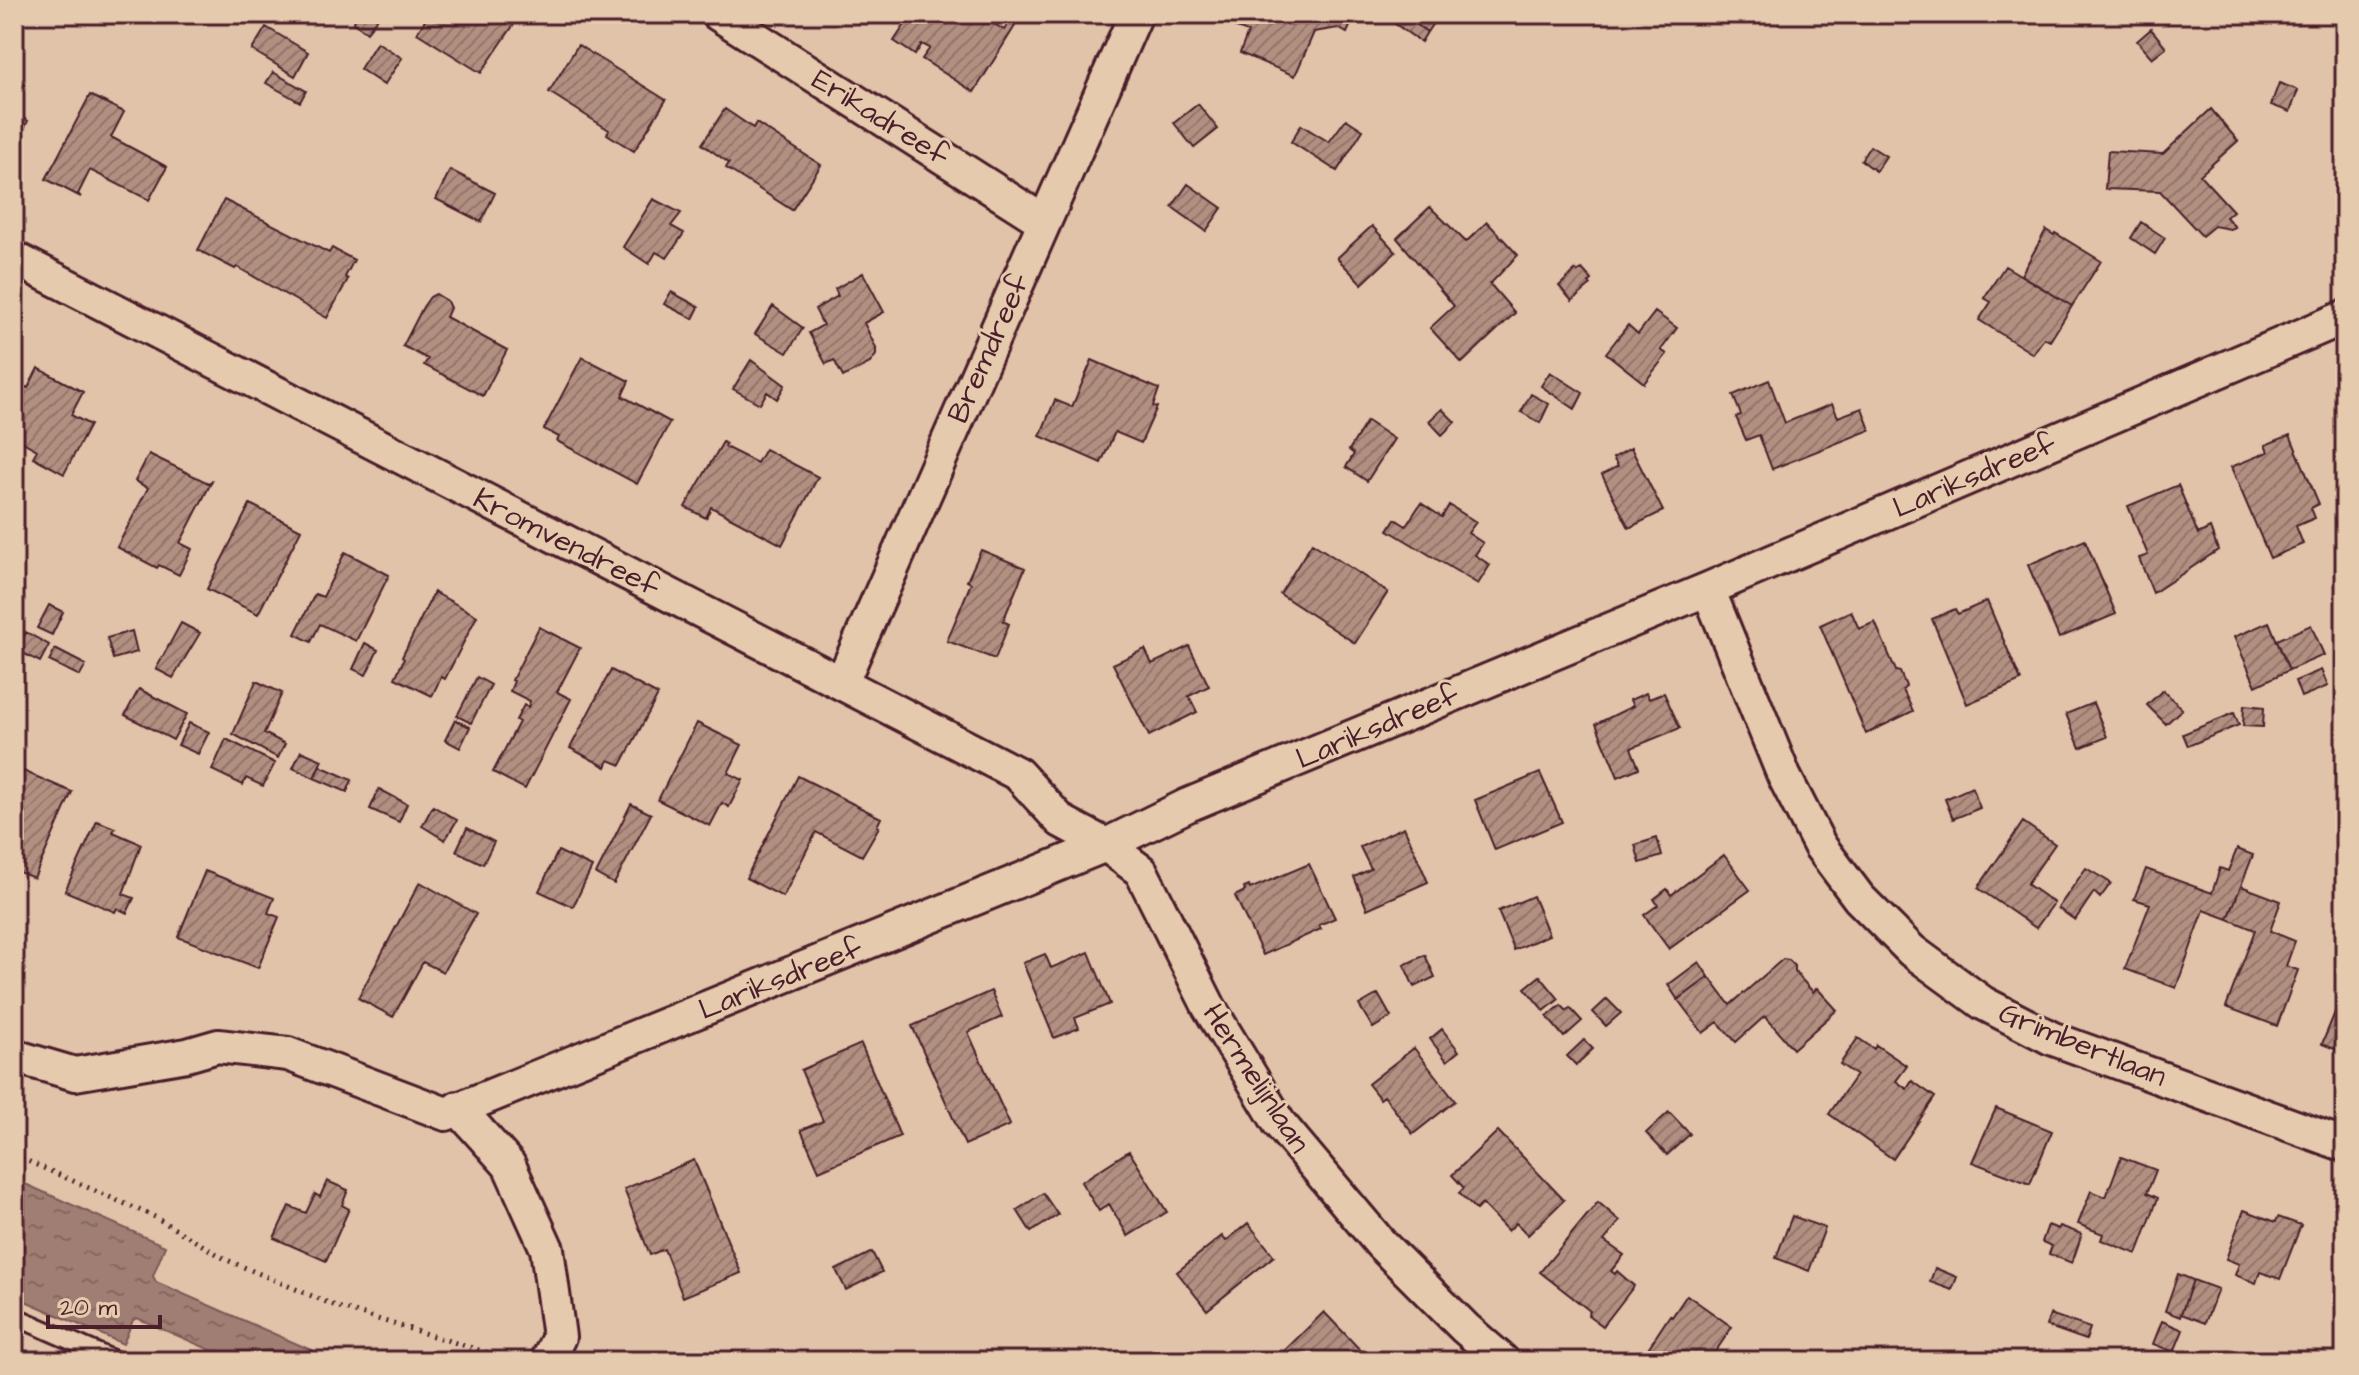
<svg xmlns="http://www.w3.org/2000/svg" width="2359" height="1375" viewBox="0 0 2359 1375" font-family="'Architects Daughter',sans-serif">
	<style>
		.water { fill: url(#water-ripples); stroke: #7e5856; stroke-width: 2 }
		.building { fill: url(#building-hatch); stroke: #4a1f2b; stroke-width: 2 }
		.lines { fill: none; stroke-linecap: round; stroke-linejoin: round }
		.lane-casing { stroke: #4a1f2b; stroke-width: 22 }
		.street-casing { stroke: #4a1f2b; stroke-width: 38 }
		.path { stroke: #4a1f2b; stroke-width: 5; stroke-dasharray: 2 6; stroke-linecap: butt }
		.lane { stroke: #e6caad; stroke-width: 16 }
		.street { stroke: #e6caad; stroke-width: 32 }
		.labels { text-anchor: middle; stroke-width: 6; stroke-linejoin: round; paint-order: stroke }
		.street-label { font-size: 30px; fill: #4a1f2b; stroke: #e6caad }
	</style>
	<defs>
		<pattern id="water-ripples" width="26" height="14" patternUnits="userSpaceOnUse" patternTransform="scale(2)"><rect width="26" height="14" fill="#a07e73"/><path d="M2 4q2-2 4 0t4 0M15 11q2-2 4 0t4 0" fill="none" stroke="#84675f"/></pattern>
		<pattern id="building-hatch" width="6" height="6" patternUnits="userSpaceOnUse" patternTransform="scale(2)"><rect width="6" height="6" fill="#b29081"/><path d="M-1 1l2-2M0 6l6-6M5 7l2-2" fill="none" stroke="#93756a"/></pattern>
	</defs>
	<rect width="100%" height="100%" fill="#e0c3a8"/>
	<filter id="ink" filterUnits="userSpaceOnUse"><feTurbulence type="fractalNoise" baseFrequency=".0125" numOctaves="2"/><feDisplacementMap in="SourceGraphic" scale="16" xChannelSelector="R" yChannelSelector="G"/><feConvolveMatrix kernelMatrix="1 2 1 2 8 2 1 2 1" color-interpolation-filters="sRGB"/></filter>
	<g filter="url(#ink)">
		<path class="water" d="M14 1179 165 1246 153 1276 156 1282 336 1361H236L137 1318 133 1320 123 1344 14 1296Z"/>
		<path class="building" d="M359 14H381L367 32 353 23Z
			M429 14H521L481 73 417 33Z
			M912 14H978L1004 30 1009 23 1015 26 974 92 922 59 930 48 922 44 915 55 894 41Z
			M1242 14H1353L1354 17 1347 33 1338 28 1314 32 1295 76 1240 53 1248 32 1236 28Z
			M1381 14H1402L1427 32 1421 42Z
			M1402 14H1439L1427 32Z
			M266 27 308 52 295 76 252 50Z
			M2151 29 2166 47 2152 58 2137 41Z
			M377 42 402 58 384 85 360 69Z
			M578 45 666 100 634 151 607 134 609 130 549 92Z
			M273 72 306 91 300 102 266 83Z
			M2279 83 2298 90 2290 112 2271 105Z
			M90 95 124 112 111 137 167 167 149 200 90 170 78 194 81 197 46 179Z
			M1198 104 1218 129 1194 148 1174 123Z
			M725 109 753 128 756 123 821 165 792 210 726 168 729 163 702 144Z
			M2211 109 2238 141 2200 175 2233 211 2226 217 2235 227 2230 229 2214 226 2202 236 2160 191 2105 189 2108 151 2163 154Z
			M14 113 28 121 14 148Z
			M1346 119 1363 130 1337 171 1291 142 1301 125 1329 142Z
			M1870 146 1886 156 1876 171 1861 160Z
			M450 170 495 193 481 222 436 199Z
			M1188 184 1222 208 1206 231 1172 207Z
			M653 199 681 213 671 226 684 233 667 258 656 252 649 264 623 247Z
			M224 200 329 253 332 248 354 260 345 277 348 279 327 318 237 267 235 269 198 250Z
			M1430 207 1466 242 1487 222 1518 255 1490 284 1515 313 1462 363 1430 328 1454 306 1397 238Z
			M2141 222 2165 238 2155 254 2131 238Z
			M1372 226 1396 252 1362 284 1337 258Z
			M2046 230 2054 235 2055 233 2101 261 2072 306 2021 275Z
			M2005 266 2072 306 2050 341 2044 338 2033 354 1979 320 1991 302 1984 298Z
			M1582 269 1592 280 1589 283 1591 285 1572 301 1559 286 1576 270 1578 272Z
			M863 273 884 312 864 323 876 348V355L870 363 843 377 834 360 826 364 809 333 823 325 815 309 838 296 835 289Z
			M671 292 699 307 693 319 664 304Z
			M436 294 447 301 450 308 446 317 507 350 483 396 424 365 428 359 403 346 423 307 430 297Z
			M773 306 803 328 787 353 755 334Z
			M1655 312 1677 328 1661 350 1667 354 1644 383 1606 353 1628 325 1638 334Z
			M582 357 629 381 622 396 670 422 637 484 557 441 559 437 544 429Z
			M751 360 785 385 777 399 767 392 760 404 733 389Z
			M1092 360 1159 389 1153 406 1157 407 1141 443 1115 432 1101 463 1040 436 1055 400 1072 407Z
			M38 368 83 392 71 415 90 425 64 474 33 457 37 450 14 437V391L19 394 23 386 28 388Z
			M1550 372 1583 393 1575 409 1541 386Z
			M1769 380 1785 423 1832 404 1838 417 1862 408 1870 430 1772 469 1759 435 1746 440 1736 417 1741 415 1733 395Z
			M1531 394 1549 404 1540 423 1521 412Z
			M1442 409 1455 422 1442 435 1429 421Z
			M1367 421 1394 439 1367 481 1346 467 1354 454 1349 450Z
			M2290 435 2319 504 2311 508 2315 518 2296 526 2303 544 2270 558 2231 467 2268 452 2265 445Z
			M723 442 726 444 725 447 757 463 765 449 818 477 782 545 711 507 706 518 685 507Z
			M1631 448 1663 511 1629 528 1602 475 1618 466 1613 458Z
			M149 454 208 483 212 481 180 543 192 549 179 575 159 565 157 568 117 547 148 488 135 481Z
			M2178 485 2198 534 2210 528 2218 550 2153 593 2139 558 2148 555 2128 506Z
			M1421 503 1442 517 1449 505 1476 522 1468 533 1483 543 1475 555 1490 565 1478 584 1388 530 1395 519 1406 526Z
			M250 504 301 530 258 614 207 589Z
			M2085 540 2116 614 2059 638 2028 565Z
			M1312 543 1388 592 1355 643 1280 594Z
			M981 550 1025 568 1003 621 1009 624 995 659 947 641 971 583 967 581Z
			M345 552 389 575 356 641 320 624 311 642 295 634 315 594 323 597Z
			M434 592 477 616 445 679 441 677 432 696 395 678 404 659 402 657Z
			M1987 601 2021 681 1967 704 1932 619 1955 609 1958 614Z
			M49 605 63 612 52 635 37 628Z
			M1851 611 1859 629 1875 622 1896 671 1900 672 1906 686 1903 690 1913 711 1866 734 1820 625Z
			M2269 622 2289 670 2256 686 2234 637Z
			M181 623 200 633 173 678 156 669Z
			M2311 625 2324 655 2289 670 2277 640Z
			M539 627 580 648 557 692 571 699 525 789 493 772 519 722 516 720 524 705 528 707 530 701 510 691 514 681 512 680Z
			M132 631 137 652 113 659 107 638Z
			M26 632 49 645 40 662 17 650Z
			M365 643 378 650 366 675 353 669Z
			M1189 646 1209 686 1189 696 1197 712 1149 736 1113 664 1145 649 1152 664Z
			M55 649 86 665 80 676 49 661Z
			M611 670 658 695 621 765 609 760 606 767 570 748Z
			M2321 670 2328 686 2301 697 2295 681Z
			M477 677 491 685 471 723 457 716Z
			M256 681 282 693 264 733 285 744 278 758 233 734Z
			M139 689 187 714 173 740 125 715Z
			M2163 690 2182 709 2166 724 2147 705Z
			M1646 693 1649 699 1664 693 1680 728 1631 748 1639 768 1618 777 1596 724 1633 706 1630 700Z
			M2093 703 2107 737 2080 748 2066 714Z
			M2244 705 2264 707 2263 727 2243 726Z
			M2234 713 2239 725 2188 746 2183 734Z
			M455 720 470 727 460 748 445 740Z
			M189 723 209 732 198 754 178 745Z
			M697 723 742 745 728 773 743 780 729 807 722 803 710 826 658 800Z
			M226 739 275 763 263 786 246 778 243 785 212 770Z
			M301 751 322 760 314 778 293 768Z
			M320 766 352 780 347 792 314 778Z
			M14 767 72 792 34 878 14 870Z
			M1540 773 1562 822 1495 850 1475 800Z
			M798 776 881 818 877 826 879 827 862 856 816 832 783 897 746 878Z
			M1972 787 1980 808 1953 819 1945 799Z
			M379 789 407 804 399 822 370 809Z
			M631 804 651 814 614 884 596 874Z
			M433 806 457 820 445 840 422 826Z
			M97 821 115 828 113 832 141 844 123 894 134 898 127 913 117 908 115 912 65 891Z
			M2023 822 2055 844 2027 884 2054 903 2036 928 1978 888Z
			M1404 827 1428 882 1367 909 1354 877 1371 869 1360 847Z
			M467 828 494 842 483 864 456 851Z
			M1657 838 1662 856 1640 863 1635 845Z
			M2237 849 2253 855 2228 919 2204 910 2176 988 2125 969 2150 904 2134 899 2146 869 2212 893 2220 868 2228 871Z
			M558 851 592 867 573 907 539 891Z
			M1724 855 1750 890 1669 949 1644 915 1658 905 1654 899 1667 889 1671 895Z
			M1309 864 1335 918 1319 925 1321 929 1263 955 1235 896 1245 891 1244 888 1249 886 1250 889Z
			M2086 868 2111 883 2100 898 2094 892 2075 920 2058 908Z
			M205 871 274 898 268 913 279 917 258 968 178 937Z
			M420 882 476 914 443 972 423 962 393 1017 358 998Z
			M2241 886 2281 901 2270 931 2295 941 2286 966 2298 970 2277 1026 2226 1007 2255 930 2228 919Z
			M1533 896 1549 935 1514 950 1498 911Z
			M1089 952 1110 1004 1075 1018 1079 1028 1054 1038 1023 963 1045 954 1051 968Z
			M1425 955 1435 977 1414 987 1404 965Z
			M1783 959 1789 960 1795 966V972L1813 992 1817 988 1837 1010 1793 1049 1765 1016 1736 1042 1718 1022 1703 1033 1678 1000 1709 977 1730 1005Z
			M1699 962 1709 977 1678 1000 1668 985Z
			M1540 976 1559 999 1544 1011 1525 988Z
			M2345 988V1053L2322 1044Z
			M991 991 1002 1017 968 1032 1010 1125 965 1145 912 1026Z
			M1378 994 1391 1017 1373 1028 1359 1005Z
			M1607 999 1621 1013 1606 1026 1593 1012Z
			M1561 1005 1567 1011 1570 1008 1582 1021 1564 1037 1547 1017Z
			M1442 1029 1459 1051 1447 1061 1430 1039Z
			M1858 1038 1874 1049 1876 1045 1907 1066 1896 1081 1907 1089 1912 1081 1935 1097 1893 1159 1829 1114 1856 1075 1840 1064Z
			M1584 1040 1593 1049 1576 1065 1567 1056Z
			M861 1044 900 1136 819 1171 801 1130 823 1121 801 1070Z
			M1414 1048 1455 1101 1413 1134 1384 1096 1380 1099 1368 1084Z
			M1996 1108 2052 1131 2030 1184 1972 1162Z
			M1669 1112 1690 1134 1667 1155 1646 1133Z
			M1498 1131 1564 1200 1528 1235 1516 1223 1508 1231 1482 1204 1476 1210 1459 1193 1464 1188 1452 1175Z
			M1129 1151 1167 1212 1128 1236 1109 1204 1099 1211 1081 1182Z
			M2121 1157 2156 1170 2147 1193 2158 1198 2137 1254 2101 1240 2103 1234 2078 1224 2091 1191 2106 1197Z
			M694 1160 741 1273 683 1297 664 1249 650 1255 624 1189Z
			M327 1181 348 1190 342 1205 349 1209 326 1261 274 1238 289 1206 306 1213 315 1194 320 1197Z
			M1043 1193 1058 1215 1031 1232 1017 1210Z
			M1598 1202 1620 1221 1604 1241 1624 1255 1611 1271 1615 1274 1617 1271 1634 1286 1603 1326 1588 1315 1590 1311 1540 1272Z
			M2244 1210 2276 1222 2278 1217 2301 1225 2280 1279 2260 1272 2256 1283 2235 1275 2239 1264 2226 1259Z
			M1792 1216 1825 1228 1809 1271 1776 1258Z
			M1248 1223 1274 1256 1207 1310 1177 1272 1222 1236 1226 1241Z
			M2048 1225 2058 1229 2060 1226 2082 1234 2072 1263 2049 1254 2052 1246 2042 1242Z
			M872 1252 882 1272 846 1290 836 1270Z
			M1935 1268 1957 1277 1952 1290 1930 1282Z
			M2178 1274 2193 1280 2180 1317 2165 1311Z
			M2193 1280 2218 1289 2205 1323 2181 1314Z
			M1687 1295 1732 1327 1709 1361H1657L1645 1353 1670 1315 1672 1317Z
			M1324 1312 1366 1356 1361 1361H1274Z
			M2050 1314 2090 1328 2086 1340 2046 1326Z
			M2162 1321 2183 1330 2174 1352 2153 1344Z"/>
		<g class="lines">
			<g class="lane-casing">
				<path id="lane" d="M14 1316 117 1361"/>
			</g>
			<g class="street-casing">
				<path id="street" d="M718 14 1043 221
					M14 258 1018 774 1061 821 1106 845 1141 871 1209 1007 1279 1123 1381 1244 1465 1328 1503 1361
					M1708 589 1784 776 1820 846 1859 898 1912 951 1983 1003 2051 1038 2345 1145
					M842 682 1136 14
					M14 1056 75 1074 187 1055 218 1046 288 1054 446 1114 1106 845 1188 805 1708 589 2345 317
					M458 1108 509 1165 547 1249 559 1337 547 1361"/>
			</g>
			<path class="path" d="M14 1155 155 1217 227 1260 338 1307 515 1361"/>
			<use href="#lane" class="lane"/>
			<use href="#street" class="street"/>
		</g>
	</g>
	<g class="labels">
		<g class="street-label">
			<text transform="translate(881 117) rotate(32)" y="10">Erikadreef</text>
			<text transform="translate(988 348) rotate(-66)" y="10">Bremdreef</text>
			<text transform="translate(1974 475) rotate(-23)" y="10">Lariksdreef</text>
			<text transform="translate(567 542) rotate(27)" y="10">Kromvendreef</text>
			<text transform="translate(1377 726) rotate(-23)" y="10">Lariksdreef</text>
			<text transform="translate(780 978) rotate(-22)" y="10">Lariksdreef</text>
			<text transform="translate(2083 1044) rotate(22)" y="10">Grimbertlaan</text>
			<text transform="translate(1257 1078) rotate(57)" y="10">Hermelijnlaan</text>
		</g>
	</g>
	<rect width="2359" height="1375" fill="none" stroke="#e6caad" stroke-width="48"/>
	<rect x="24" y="24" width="2311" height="1327" fill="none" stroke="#4a1f2b" stroke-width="3" filter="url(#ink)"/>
	<path d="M48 1315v12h112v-12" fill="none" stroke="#4a1f2b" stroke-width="4"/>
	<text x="60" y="1315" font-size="24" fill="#4a1f2b" stroke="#e6caad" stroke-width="6" paint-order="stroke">20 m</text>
</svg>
